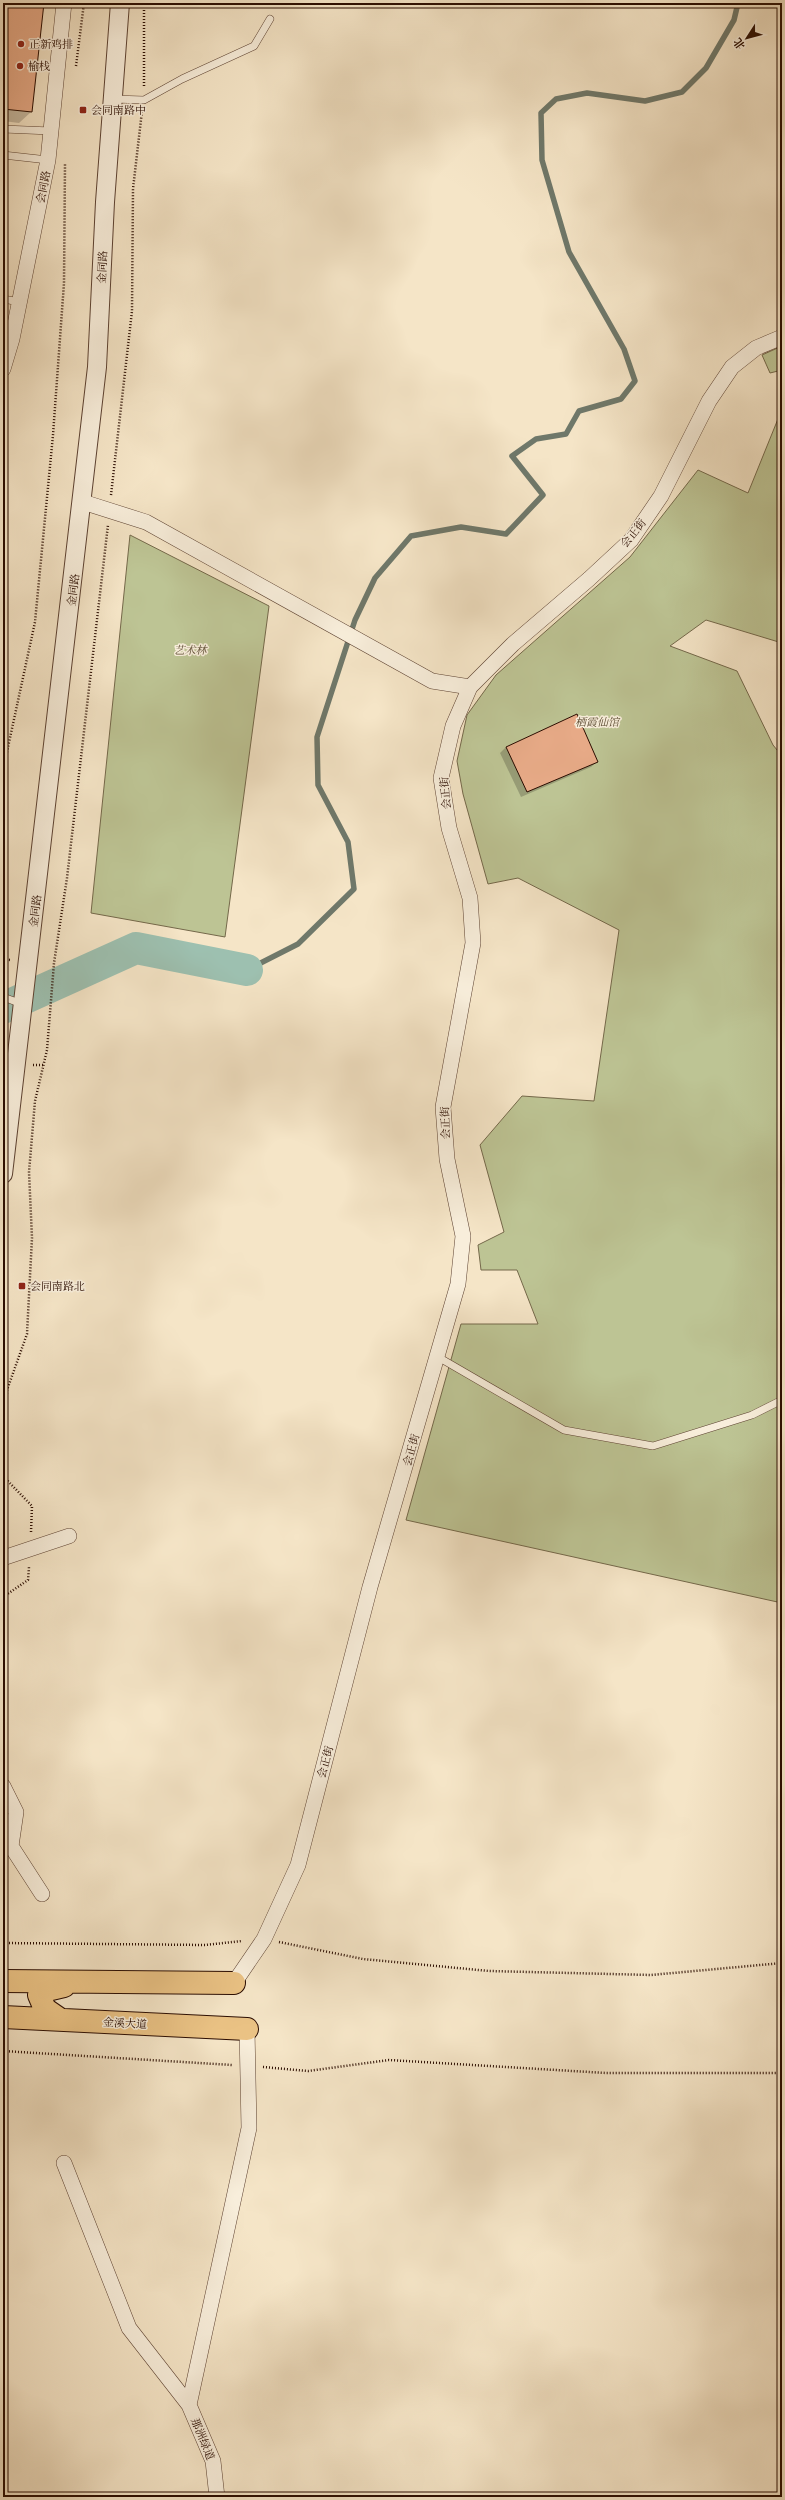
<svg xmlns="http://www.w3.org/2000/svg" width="785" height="2500" viewBox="0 0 785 2500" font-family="'Libre Caslon Text','Noto Serif SC',serif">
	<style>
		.green { fill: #bdc494; stroke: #74684a }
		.shadow { fill: #0003 }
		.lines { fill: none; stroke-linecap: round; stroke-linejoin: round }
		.stream { stroke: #6f786a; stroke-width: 5.5 }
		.river { stroke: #9dc0b0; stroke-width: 32 }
		.building { fill: #e7aa87; stroke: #2a0c00 }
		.service-casing { stroke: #5d4232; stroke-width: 8 }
		.minor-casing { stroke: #5d4232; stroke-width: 16 }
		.tertiary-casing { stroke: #5d4232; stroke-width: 20 }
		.primary-casing { stroke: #2a0c00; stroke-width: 24 }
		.path { stroke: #2a0c00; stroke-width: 2.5; stroke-dasharray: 1 2; stroke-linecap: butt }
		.service { stroke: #f8eedb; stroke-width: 7 }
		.minor { stroke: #f8eedb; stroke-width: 15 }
		.tertiary { stroke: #f8eedb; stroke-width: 18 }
		.primary { stroke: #eac284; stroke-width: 22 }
		.poi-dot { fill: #8f2418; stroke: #f8eedb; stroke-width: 1.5 }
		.labels { text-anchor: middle; stroke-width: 3; stroke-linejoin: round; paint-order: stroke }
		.poi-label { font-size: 11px; fill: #2a0c00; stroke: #f8eedb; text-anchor: start }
		.street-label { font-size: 11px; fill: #2a0c00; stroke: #f8eedb }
		.park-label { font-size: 11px; font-style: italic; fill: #5d4c34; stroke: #f8eedb }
	</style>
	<rect width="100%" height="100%" fill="#f5e5c7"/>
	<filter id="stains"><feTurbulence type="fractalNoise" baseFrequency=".005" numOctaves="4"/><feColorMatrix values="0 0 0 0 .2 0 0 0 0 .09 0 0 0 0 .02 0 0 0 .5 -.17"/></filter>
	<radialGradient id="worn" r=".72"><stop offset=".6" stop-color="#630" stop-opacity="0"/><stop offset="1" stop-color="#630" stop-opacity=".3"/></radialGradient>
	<path class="green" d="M782 346V370L770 373 762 355Z
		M782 409V643L706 620 670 646 737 671 773 745 782 756V1603L406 1520 461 1324H538L517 1270H481L478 1245 504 1232 480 1145 522 1096 594 1101 619 930 518 878 488 884 463 794 457 761 467 715 496 675 630 557 698 470 748 493Z
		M130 535 269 606 225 937 91 913Z"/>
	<path class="shadow" d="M3 3H43L31 112 19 123 3 121Z
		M506 747 597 762 591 767 521 797 500 753Z"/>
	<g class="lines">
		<path class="stream" d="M247 970 298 944 354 889 348 842 318 785 317 737 355 620 375 578 411 536 461 527 506 534 543 495 512 456 536 439 566 434 579 411 621 399 635 381 624 349 569 252 542 160 541 113 556 99 587 93 645 101 682 92 706 68 734 20 738 3"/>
		<path class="river" d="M3 1008 136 948 247 970"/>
	</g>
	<path class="building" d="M5 3H44L32 112 3 109V24Z
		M577 714 598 762 527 792 506 747Z"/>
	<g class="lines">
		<g class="service-casing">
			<path id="service" d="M113 99 144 100 182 79 254 46 270 19
				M3 129 51 131
				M3 155 48 160
				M3 299 20 302
				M3 997 22 1004
				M438 1357 564 1430 653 1446 752 1415 782 1400"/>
		</g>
		<g class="minor-casing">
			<path id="minor" d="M3 369 12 339 48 160 64 3
				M83 502 146 522 432 681 470 687
				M3 1558 69 1536
				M3 1786 16 1812 11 1846 42 1894
				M234 1983 264 1939 298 1865 370 1587 458 1284 463 1236 447 1159 443 1107 473 943 470 898 449 828 441 778 453 726 470 687 513 644 589 579 631 540 661 496 709 401 732 367 756 348 782 337
				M64 2163 129 2328 189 2405 213 2461 217 2497
				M189 2405 249 2128 247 2029"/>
		</g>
		<g class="tertiary-casing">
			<path id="tertiary" d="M3 1174 97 367 105 202 120 3"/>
		</g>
		<g class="primary-casing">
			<path id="primary" d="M3 1981 234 1983
				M3 2017 247 2029
				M61 2020 45 2009 39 1995 47 1990 64 1986"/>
		</g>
		<path class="path" d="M76 66 84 3
			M144 86V3
			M111 495 132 311 133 189 142 111
			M3 806 5 761 35 622 53 435 64 283 65 164
			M3 959 10 960
			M33 1065H43
			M31 1532 32 1506 3 1476 7 1390 27 1334 32 1238 29 1172 35 1101 47 1050 54 963 67 878 108 525
			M3 1597 28 1580 29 1567
			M279 1942 363 1959 489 1971 651 1975 782 1963
			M3 1943 205 1945 242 1941
			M3 2051 232 2065
			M263 2067 308 2071 389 2060 606 2073H782"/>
		<use href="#service" class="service"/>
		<use href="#minor" class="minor"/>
		<use href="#tertiary" class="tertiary"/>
		<use href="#primary" class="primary"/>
	</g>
	<g class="poi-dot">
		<circle cx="21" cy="44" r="4"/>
		<circle cx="20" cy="66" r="4"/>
		<rect x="79" y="106" width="8" height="8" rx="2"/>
		<rect x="18" y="1282" width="8" height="8" rx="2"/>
	</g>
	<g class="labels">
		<g class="poi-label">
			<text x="29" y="48">正新鸡排</text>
			<text x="28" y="70">榆栈</text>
			<text x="91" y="114">会同南路中</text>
			<text x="30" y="1290">会同南路北</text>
		</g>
		<g class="street-label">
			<text transform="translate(43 187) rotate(-79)" y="4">会同路</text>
			<text transform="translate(102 267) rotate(-87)" y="4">金同路</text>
			<text transform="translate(633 533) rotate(-51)" y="4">会正街</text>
			<text transform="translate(73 590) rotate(-83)" y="4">金同路</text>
			<text transform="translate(445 793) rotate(-95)" y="4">会正街</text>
			<text transform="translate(35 911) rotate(-83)" y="4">金同路</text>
			<text transform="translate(445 1123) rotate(-92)" y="4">会正街</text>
			<text transform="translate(411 1450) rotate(-74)" y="4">会正街</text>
			<text transform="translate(325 1762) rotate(-75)" y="4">会正街</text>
			<text transform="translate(125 2023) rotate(3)" y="4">金溪大道</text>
			<text transform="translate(203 2439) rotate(68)" y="4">那洲绿道</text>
		</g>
		<g class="park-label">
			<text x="190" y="654">艺术林</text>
			<text x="597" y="726">栖霞仙馆</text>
		</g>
	</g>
	<rect width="785" height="2500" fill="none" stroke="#f5e5c7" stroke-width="16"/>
	<rect x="4" y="4" width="777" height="2492" fill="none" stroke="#2a0c00" stroke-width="2"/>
	<rect x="8" y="8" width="769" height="2484" fill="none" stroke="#2a0c00"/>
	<g transform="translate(747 38) rotate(234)" stroke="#f8eedb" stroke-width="3" paint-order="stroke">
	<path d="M0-3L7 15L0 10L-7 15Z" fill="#2a0c00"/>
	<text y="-6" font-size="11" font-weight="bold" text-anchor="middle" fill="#2a0c00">北</text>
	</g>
	<rect width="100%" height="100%" filter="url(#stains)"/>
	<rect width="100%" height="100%" fill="url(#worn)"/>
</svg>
